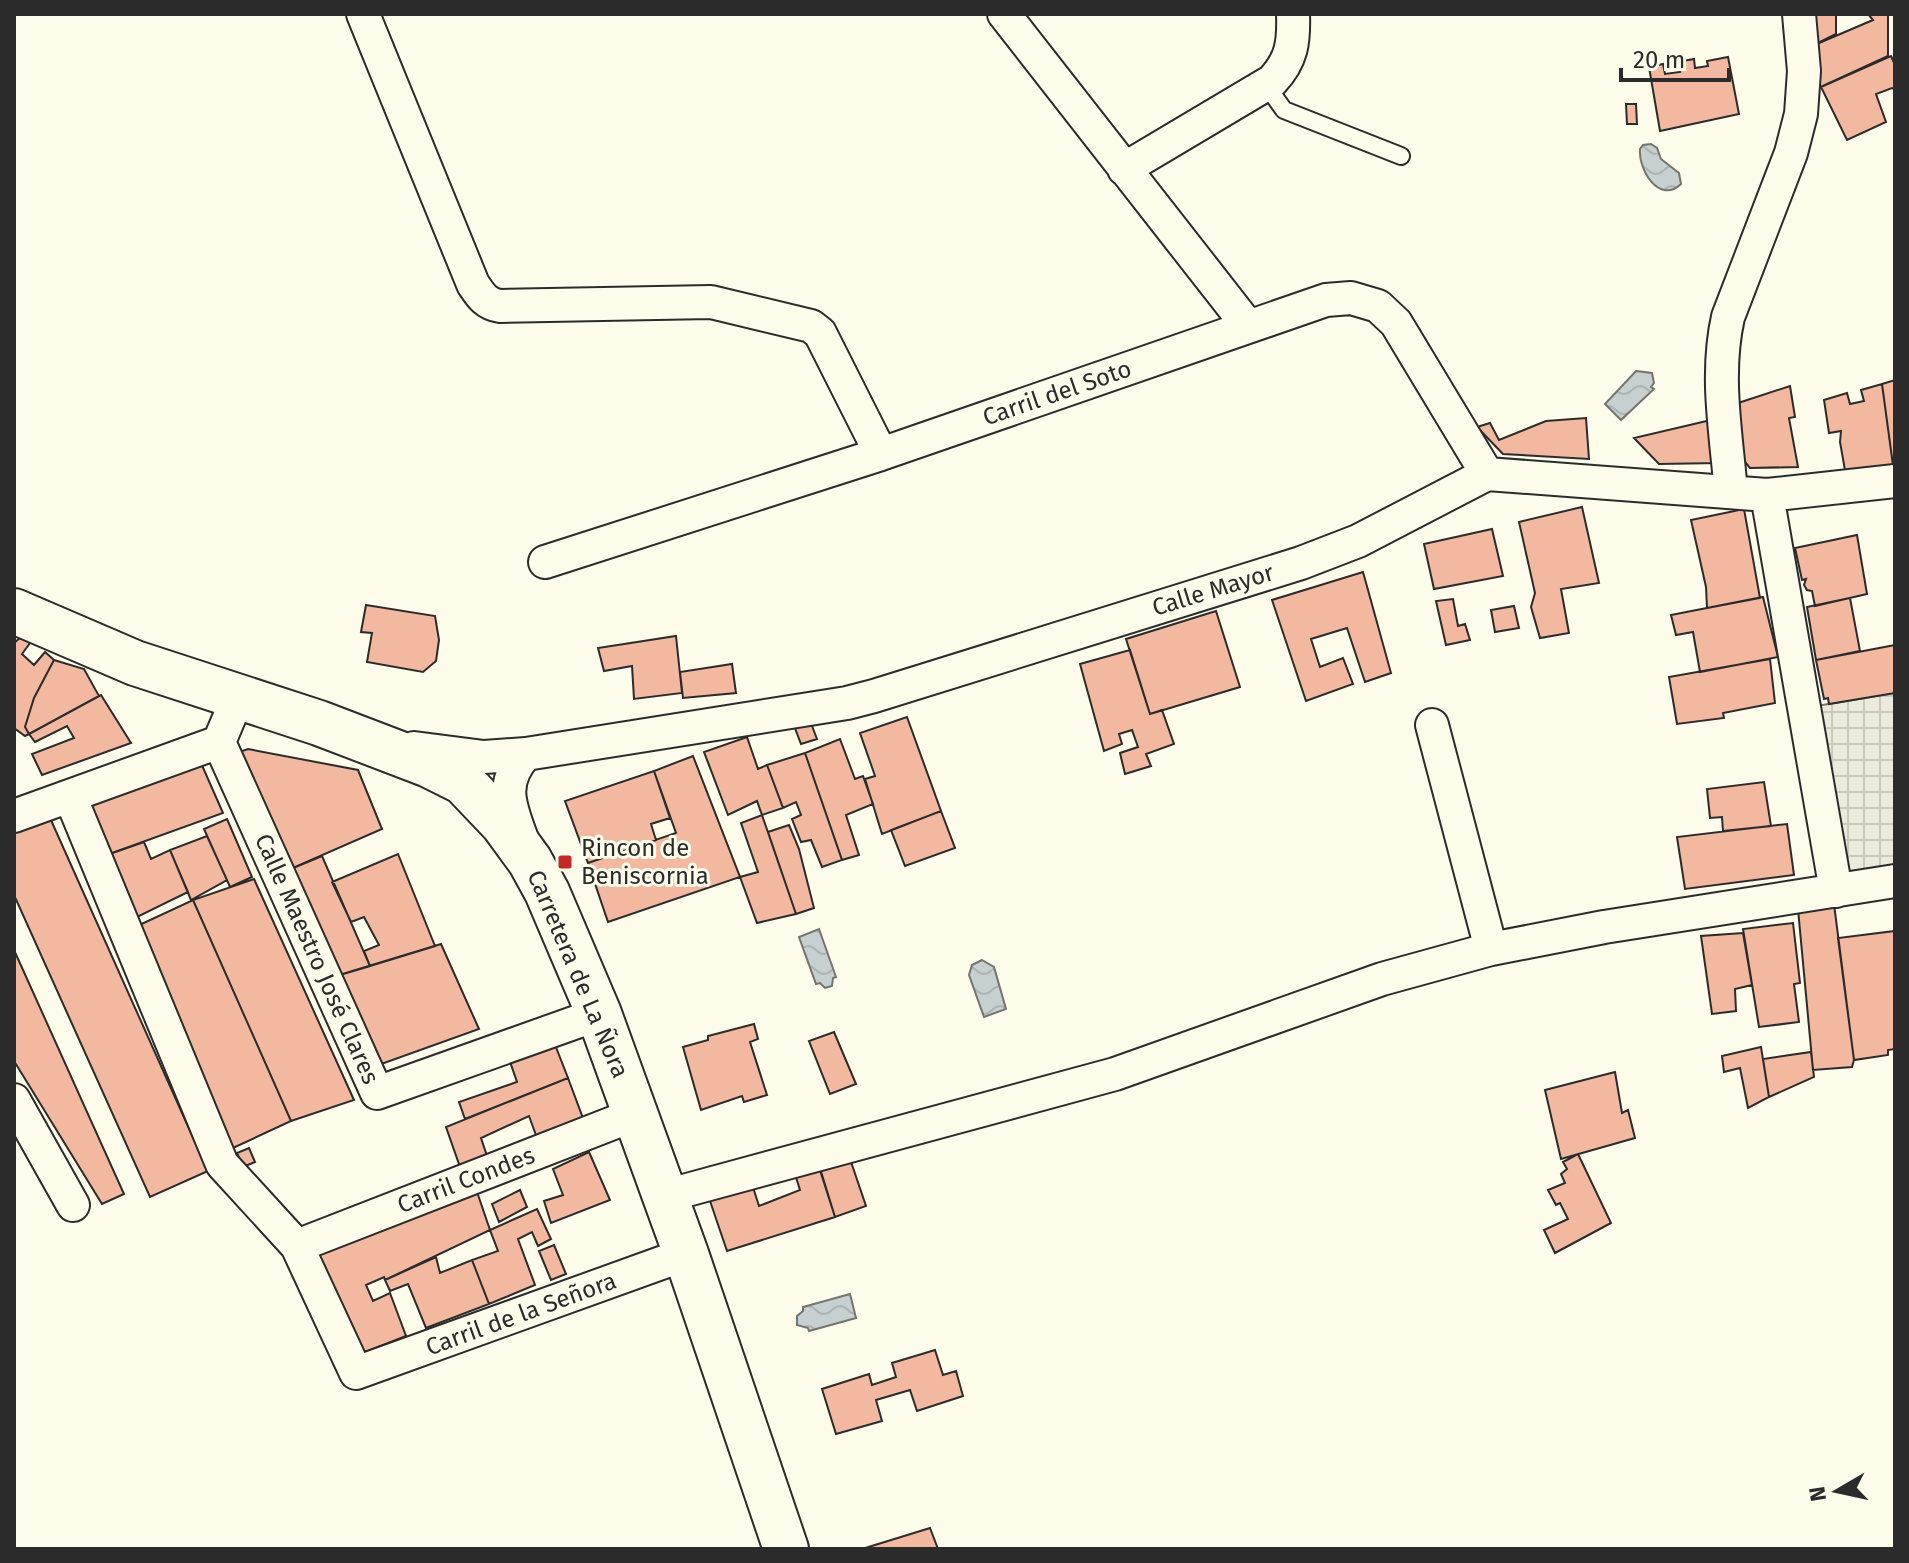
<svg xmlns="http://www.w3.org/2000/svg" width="1909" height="1563" viewBox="0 0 1909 1563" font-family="'Fira Sans',sans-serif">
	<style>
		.plaza { fill: url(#plaza-grid); stroke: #74746e; stroke-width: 2 }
		.water { fill: url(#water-waves); stroke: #74746e; stroke-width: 2 }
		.building { fill: #f2b8a0; stroke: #2b2b2b; stroke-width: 2 }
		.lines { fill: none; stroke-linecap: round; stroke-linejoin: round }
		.lane-casing { stroke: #2b2b2b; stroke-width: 20 }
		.street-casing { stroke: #2b2b2b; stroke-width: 36 }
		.secondary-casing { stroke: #2b2b2b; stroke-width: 48 }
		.lane { stroke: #fdfbea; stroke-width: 16 }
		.street { stroke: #fdfbea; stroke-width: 32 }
		.secondary { stroke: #fdfbea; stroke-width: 44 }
		.poi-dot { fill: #c62828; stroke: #fdfbea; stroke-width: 3 }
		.labels { text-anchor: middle; stroke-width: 6; stroke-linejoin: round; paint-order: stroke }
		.street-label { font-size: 24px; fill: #2b2b2b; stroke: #fdfbea }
		.poi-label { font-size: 24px; fill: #2b2b2b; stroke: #fdfbea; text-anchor: start }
	</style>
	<defs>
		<pattern id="plaza-grid" width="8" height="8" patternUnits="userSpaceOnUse" patternTransform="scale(2)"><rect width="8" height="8" fill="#eceadb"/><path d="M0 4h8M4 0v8" fill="none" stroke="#cbc9bc"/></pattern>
		<pattern id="water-waves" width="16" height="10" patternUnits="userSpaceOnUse" patternTransform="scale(2)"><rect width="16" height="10" fill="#c7d0d0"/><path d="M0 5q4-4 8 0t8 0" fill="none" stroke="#abb3b3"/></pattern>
	</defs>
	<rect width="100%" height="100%" fill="#fdfbea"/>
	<path class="plaza" d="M1895 693V881L1836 891 1804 708Z"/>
	<path class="water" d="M1651 144 1657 148 1661 159 1679 173 1681 184C1659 205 1638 169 1640 149L1643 145Z
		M1636 371 1652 373 1654 383 1651 387 1654 389 1621 420 1605 404Z
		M819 929 836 977 833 978 832 986 825 988 820 983 816 984 799 937Z
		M982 960 994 967 1006 1009 984 1017 969 975 972 965Z
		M850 1294 856 1318 809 1331 808 1328 797 1325V1316L803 1311V1307Z"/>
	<path class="building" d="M1814 14H1836V34L1812 46Z
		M1868 14H1888V56L1812 91V46L1873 20Z
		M1891 56 1895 65V90L1892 88 1876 94 1886 122 1847 140 1821 87Z
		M1728 57 1739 114 1660 131 1649 67 1663 64 1665 74 1680 72 1677 62 1694 59 1695 68 1708 66 1707 61Z
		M1626 104H1636L1637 124H1627Z
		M1895 380V473H1894L1882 384Z
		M1882 384 1894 473 1846 476 1840 442 1841 431 1829 433 1824 400 1847 393 1850 404 1864 401 1861 390Z
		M1790 386 1795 417 1789 418 1798 467 1750 468 1745 462 1732 405Z
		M1586 418 1589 459 1503 454 1477 427 1490 423 1499 440 1546 421Z
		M1711 420 1719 463 1659 464 1634 438Z
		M1582 507 1599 583 1561 589 1569 633 1540 638 1531 607 1535 593 1519 522Z
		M1744 509 1760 598 1707 608 1706 587 1691 520Z
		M1492 529 1503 576 1434 589 1424 544Z
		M1857 535 1867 594 1815 606 1812 591 1807 590 1804 585 1806 579 1802 580 1795 548Z
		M1363 572 1391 673 1365 682 1347 628 1311 639 1320 667 1343 658 1353 684 1306 701 1272 600Z
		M1763 597 1778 657 1700 672 1693 632 1676 635 1671 615Z
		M1850 598 1860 651 1816 660 1807 607Z
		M1453 599 1458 626 1465 624 1470 640 1446 645 1436 601Z
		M366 605 435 616 439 640 436 661 423 672 367 662 372 633 361 632Z
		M1514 606 1519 628 1495 632 1491 610Z
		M1216 611 1240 687 1150 714 1126 639Z
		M676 636 682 693 634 699 632 666 604 671 598 648Z
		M21 637 30 643 22 654 34 665 45 652 54 660 34 698 25 727 29 734 25 736 14 728V643Z
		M1895 645V693L1829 704 1828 698 1824 699 1816 660Z
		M1130 650 1150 714 1162 710 1174 744 1146 754 1151 766 1125 774 1120 753 1138 747 1132 730 1119 734 1122 744 1104 751 1080 664Z
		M1770 659 1775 703 1723 713 1724 718 1677 724 1669 677Z
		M54 660 84 669 99 696 29 734 25 727 34 698Z
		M732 664 736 693 683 698 680 672Z
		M101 695 131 743 42 775 32 754 74 738 67 726 35 742 29 734Z
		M907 717 941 811 882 834 865 779 875 776 860 733Z
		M809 718 817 739 801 744 793 723Z
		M747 737 758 769 767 765 783 808 762 815 757 801 728 815 704 752Z
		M840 739 855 779 863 776 873 804 846 815 859 855 842 860 805 753Z
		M248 749 358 770 382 829 286 871 239 752Z
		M805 753 842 860 822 867 811 840 801 842 792 819 801 815 796 802 783 808 767 765Z
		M197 754 223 813 101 857 76 797Z
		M693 756 740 877 608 922 588 863 676 833 654 771Z
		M654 771 670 818 651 824 656 840 588 863 565 801Z
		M1764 782 1771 826 1723 831 1722 817 1710 818 1707 789Z
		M46 809 208 1171 150 1197 14 895V820Z
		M941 811 955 848 905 866 891 830Z
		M762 815 796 914 757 923 740 877 758 872 741 823Z
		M227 819 252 877 230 887 204 829Z
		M1787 824 1794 875 1685 889 1677 837Z
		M789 825 799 849 814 908 796 914 768 832Z
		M207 836 227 880 191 900 170 850Z
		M144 842 151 859 170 850 188 892 129 921 101 857Z
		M398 854 435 946 370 966 364 951 379 945 364 917 351 922 332 882Z
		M322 856 370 966 333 977 286 871Z
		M254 879 354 1100 291 1121 193 900Z
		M193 900 291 1121 233 1148 135 927Z
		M1834 904 1854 1060 1852 1067 1813 1070 1798 909Z
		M1793 923 1800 983 1794 984 1799 1022 1759 1027 1743 929Z
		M1895 931V1049L1888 1050V1055L1854 1060 1838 938Z
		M1743 933 1752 985 1735 989 1736 1011 1712 1014 1701 936Z
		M441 944 479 1029 373 1067 333 977Z
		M14 950 124 1194 102 1204 14 1061Z
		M754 1024 758 1039 750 1042 767 1095 744 1102 742 1096 701 1110 683 1047 708 1040V1036Z
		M834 1032 856 1084 830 1094 809 1041Z
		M552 1037 568 1078 465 1119 459 1102 517 1082 507 1053Z
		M1761 1047 1769 1097 1748 1108 1740 1068 1724 1072 1722 1056Z
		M1811 1052 1814 1077 1769 1097 1763 1059Z
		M1615 1072 1622 1113 1628 1110 1635 1138 1561 1159 1545 1090Z
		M568 1078 584 1121 537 1138 529 1116 481 1138 487 1156 460 1167 446 1127Z
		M249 1148 255 1162 243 1167 237 1153Z
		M589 1152 610 1200 551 1223 544 1201 563 1195 553 1169Z
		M1578 1154 1611 1223 1555 1253 1544 1230 1568 1219 1560 1203 1556 1205 1548 1190 1565 1183 1561 1174 1567 1169 1563 1162Z
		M849 1156 866 1206 835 1217 819 1165Z
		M819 1167 835 1217 727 1251 709 1198 752 1184 759 1206 800 1190 795 1174Z
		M476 1189 490 1230 385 1280 384 1277 366 1285 373 1301 390 1293 406 1336 363 1353 316 1254Z
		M520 1190 527 1207 499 1222 492 1204Z
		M537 1209 551 1239 538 1246 532 1232 518 1239 535 1285 489 1304 472 1260 498 1251 490 1230Z
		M554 1245 566 1274 551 1280 539 1251Z
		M436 1257 440 1273 472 1260 489 1304 426 1328 408 1284 390 1291 385 1280Z
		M935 1350 943 1375 956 1371 963 1396 917 1411 910 1390 876 1400 882 1421 836 1434 822 1389 869 1374 872 1385 896 1377 892 1363Z
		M930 1528 938 1549H862Z"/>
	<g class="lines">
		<g class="lane-casing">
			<path id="lane" d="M1266 85 1284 110 1401 156"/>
		</g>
		<g class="street-casing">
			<path id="street" d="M363 14 473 284C481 296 486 304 500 306L711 302 811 326 820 333 881 454
				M1004 14 1248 326
				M1124 169 1272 81C1292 60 1294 42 1293 14
				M1731 492C1726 433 1715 375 1728 317L1791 153 1801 114 1804 71 1799 14
				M1767 495 1836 891
				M545 562 881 454 1326 300 1351 298 1378 306 1396 323 1487 474
				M1432 725 1491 949
				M219 742 377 1093 599 1014
				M414 748 484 757 526 754 847 703 874 696 1301 563 1358 541 1487 474 1767 495 1895 481
				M70 796 222 1164 297 1246 356 1373 686 1254
				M14 816 219 742 238 697
				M522 839C510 806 499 783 526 754
				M14 1100 73 1205
				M665 1196 1115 1074 1382 979 1491 949 1604 927 1895 881
				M297 1246 636 1114"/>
		</g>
		<g class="secondary-casing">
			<path id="secondary" d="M14 611 135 663 319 723 429 765 463 782 503 824 530 861 547 892 599 1014 686 1254 786 1549"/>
		</g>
		<use href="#lane" class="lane"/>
		<use href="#street" class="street"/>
		<use href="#secondary" class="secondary"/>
	</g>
	<rect class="poi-dot" x="557" y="854" width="16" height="16" rx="4"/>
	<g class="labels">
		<g class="street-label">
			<text transform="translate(1057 393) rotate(-19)" y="8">Carril del Soto</text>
			<text transform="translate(1213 590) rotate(-17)" y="8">Calle Mayor</text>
			<text transform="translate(317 959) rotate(66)" y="8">Calle Maestro José Clares</text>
			<text transform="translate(578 974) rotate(67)" y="8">Carretera de La Ñora</text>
			<text transform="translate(466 1180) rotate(-21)" y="8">Carril Condes</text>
			<text transform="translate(521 1314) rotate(-20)" y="8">Carril de la Señora</text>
		</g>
		<g class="poi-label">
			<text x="581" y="856">Rincon de<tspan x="581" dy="28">Beniscornia</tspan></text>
		</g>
	</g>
	<rect width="1909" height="1563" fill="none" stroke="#2b2b2b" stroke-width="32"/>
	<g transform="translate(1837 1491) rotate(261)" stroke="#fdfbea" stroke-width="6" paint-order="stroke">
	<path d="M0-6L14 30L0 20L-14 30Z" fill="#2b2b2b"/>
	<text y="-12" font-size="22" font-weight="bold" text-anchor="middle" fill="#2b2b2b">N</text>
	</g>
	<path d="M1621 68v12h108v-12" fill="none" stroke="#2b2b2b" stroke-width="4"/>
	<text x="1633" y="68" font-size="24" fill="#2b2b2b" stroke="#fdfbea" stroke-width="6" paint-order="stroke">20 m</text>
</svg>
